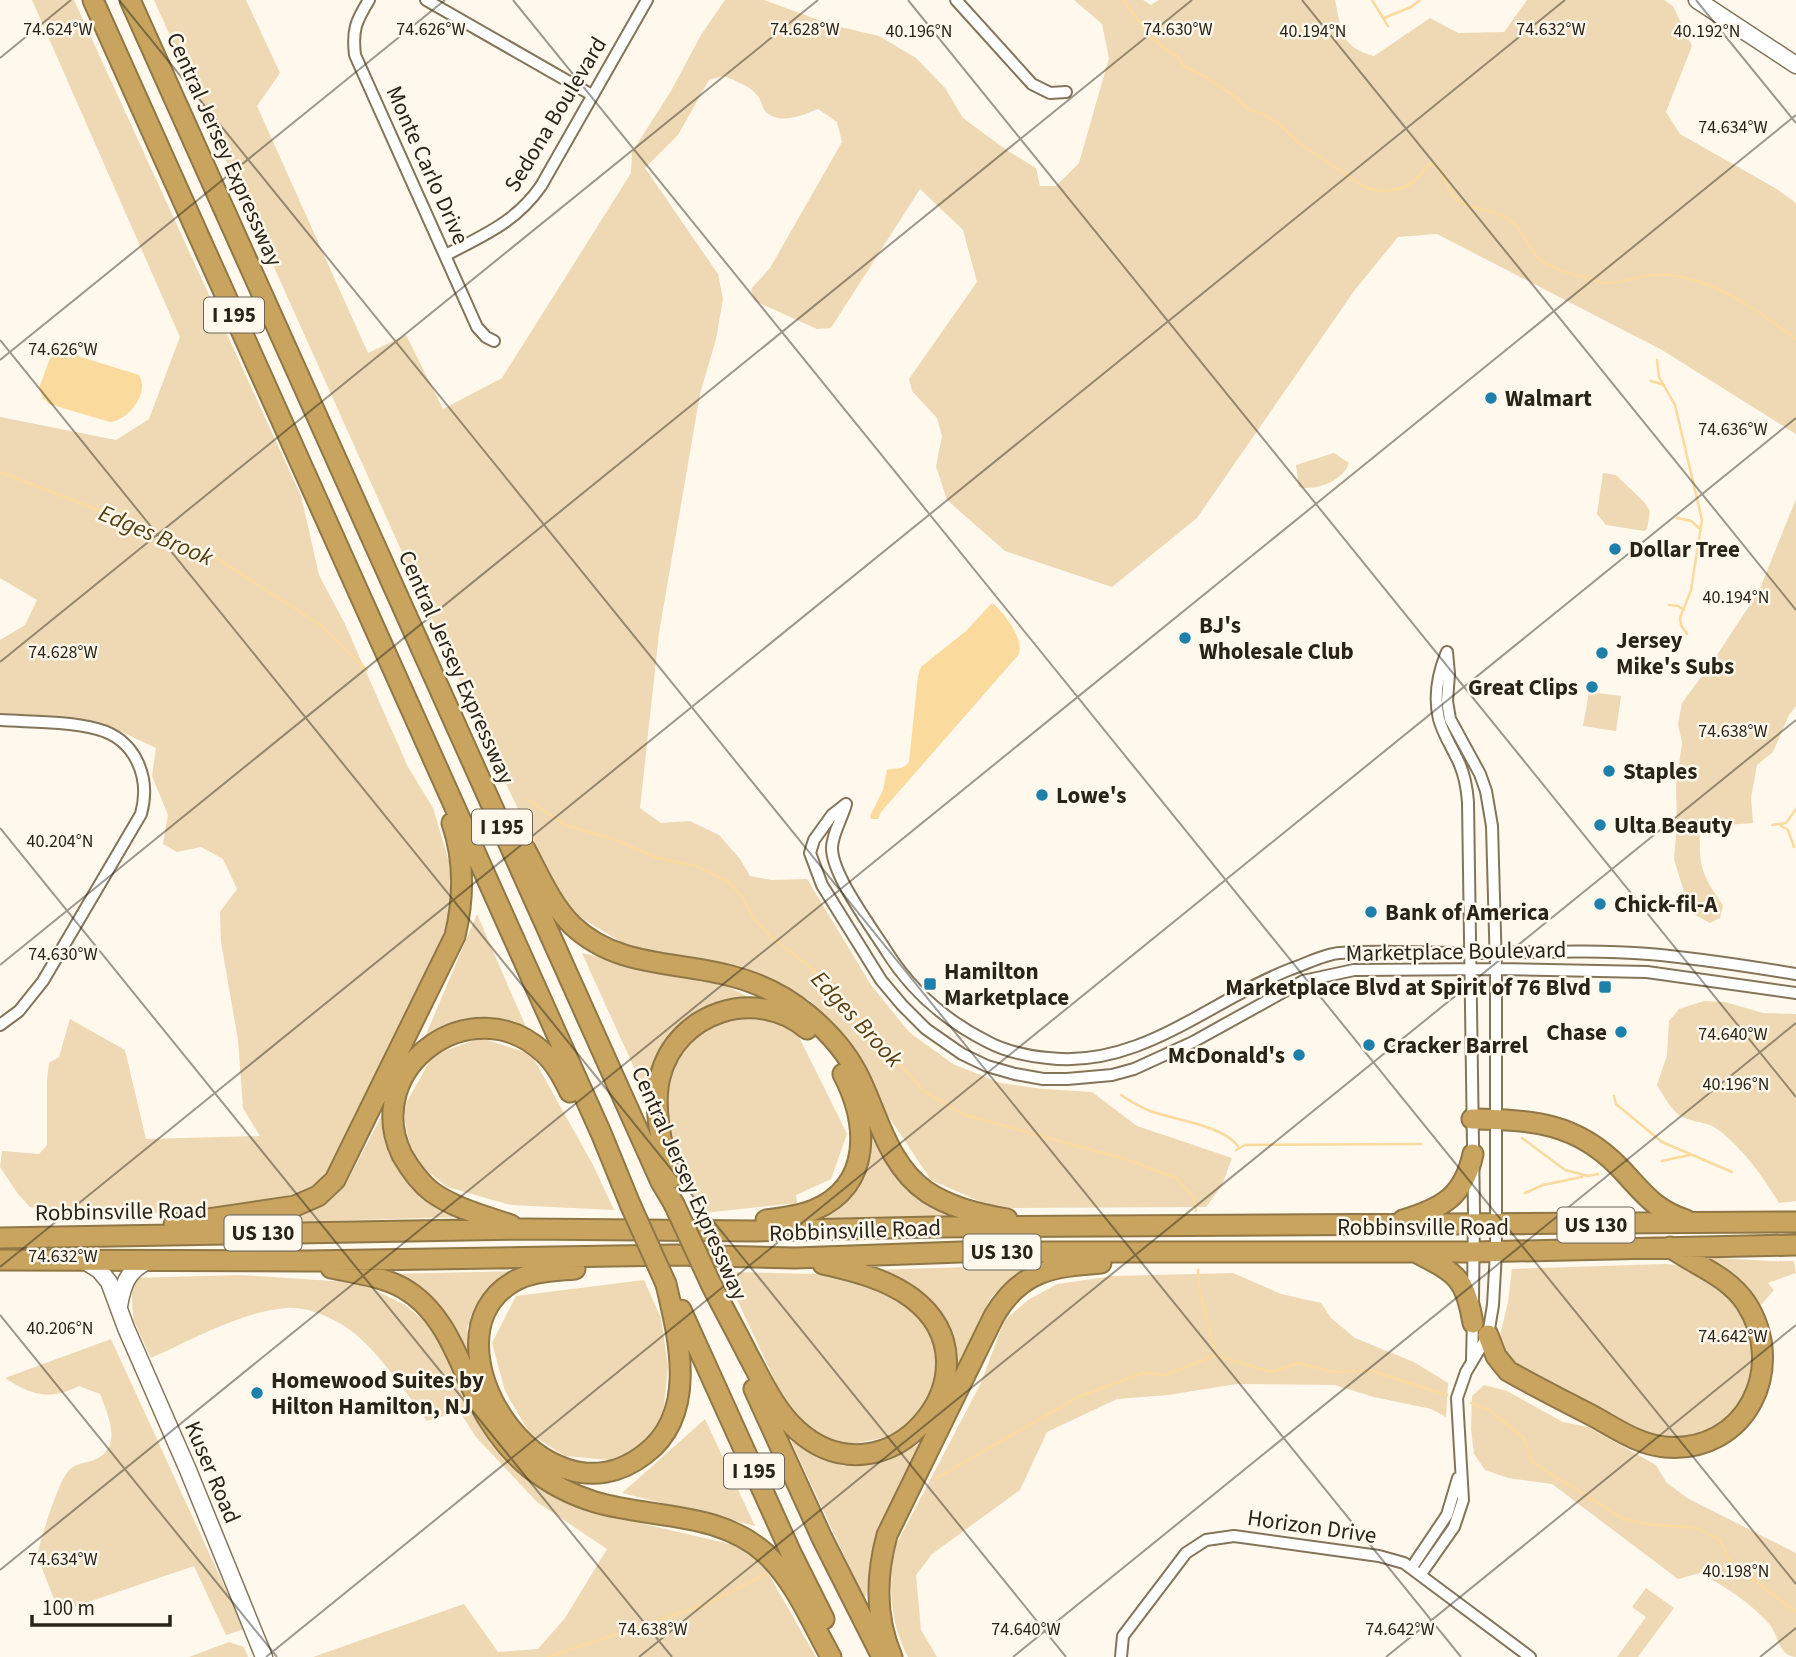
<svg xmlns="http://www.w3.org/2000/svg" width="1796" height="1657" viewBox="0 0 1796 1657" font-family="'Source Sans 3',sans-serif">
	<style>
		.green { fill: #eed9b4 }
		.water { fill: #fbda9d }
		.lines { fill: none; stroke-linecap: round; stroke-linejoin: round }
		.stream { stroke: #fbda9d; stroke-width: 2.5 }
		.street-casing { stroke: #84755a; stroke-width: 14 }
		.secondary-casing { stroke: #84755a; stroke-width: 19 }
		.highway-casing { stroke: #907746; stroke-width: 23 }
		.street { stroke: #fff; stroke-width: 10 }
		.secondary { stroke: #fff; stroke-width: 16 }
		.highway { stroke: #c8a45f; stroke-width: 19 }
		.highway-bridge-casing { stroke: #907746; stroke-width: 23; stroke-linecap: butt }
		.highway-bridge { stroke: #c8a45f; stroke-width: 19 }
		.ticks { fill: none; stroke: #292318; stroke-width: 2; stroke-opacity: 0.45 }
		.poi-dot { fill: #1c80ab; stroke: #fff8ec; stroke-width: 2.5 }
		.labels { text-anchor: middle; stroke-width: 5; stroke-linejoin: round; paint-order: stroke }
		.shield { fill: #fff8ec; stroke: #696358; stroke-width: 2 }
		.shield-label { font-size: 21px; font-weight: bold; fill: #292318 }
		.street-label { font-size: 23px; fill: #292318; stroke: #fff8ec }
		.poi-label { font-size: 23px; font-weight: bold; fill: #292318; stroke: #fff8ec; text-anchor: start }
		.water-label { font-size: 24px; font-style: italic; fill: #563f10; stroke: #fff8ec }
		.ticks-label { font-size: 18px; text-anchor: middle; fill: #292318; stroke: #fff8ec; stroke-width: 5; stroke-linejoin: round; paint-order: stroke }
	</style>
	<rect width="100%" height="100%" fill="#fff8ec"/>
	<path class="green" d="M32 0H74L301 496 319 575 345 624 408 767 433 808 450 865 451 923 328 1178 309 1192 270 1203 184 1213H87L48 1210 30 1207 18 1194 0 1167 2 1151 39 1154 47 1145V1079L49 1063 59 1057 70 1019 125 1050 146 1139 260 1136 243 1108 238 1040 221 942 220 912 237 889 223 859 201 847 177 852 163 844 168 815 152 776 156 748 109 726 0 713V640L25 625 37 600 0 578V417L116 440 149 419 180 337Z
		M154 0H246L280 73 257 106 368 353 406 335 443 409 502 378 631 173 632 152 671 91 701 35 725 0H764L832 25 879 36 916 58 945 88 963 118 1005 149 1036 168 1040 186H1056L1079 163 1109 58 1102 24 1074 0H1143L1151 5 1159 0H1335C1341 29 1341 48 1374 56L1430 18 1458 33 1504 32 1527 0H1664L1673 6 1692 46 1666 112 1680 134 1775 188 1796 203V434L1662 350 1437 234 1398 237 1354 291 1197 518 1112 587 1005 551 947 500 936 466 942 436 937 418 912 391 909 379 977 282 963 230 920 189 831 328 817 329 755 301 751 289 770 268 842 142 837 122 818 109C803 115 779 126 765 111 762 107 761 100 758 96 750 86 736 81 724 76L709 80 678 135 645 168 718 274 723 299 716 339 700 394 659 633 640 808 661 823 690 821 719 835 740 859 750 876 771 880 807 879 871 985 909 1032 953 1064 1000 1083 1043 1089 1092 1092 1137 1126 1232 1158 1222 1185 1206 1207 995 1208 931 1180 811 1001 748 969 629 947 567 909 508 788Z
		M1334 453 1349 463C1343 481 1316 491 1299 487L1296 465Z
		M1603 473 1616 475 1644 502 1650 511 1647 529 1644 531 1606 525 1597 514Z
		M1796 499V706L1789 715 1773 752 1757 765 1751 798 1753 823 1700 827C1699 865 1700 873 1723 905L1720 918 1710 923 1694 914 1684 892 1674 859 1677 824 1676 786 1682 743 1678 724 1682 703 1715 658 1759 591Z
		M1589 692 1621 696 1616 731 1583 726Z
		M477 914 529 1034 463 1024 425 1037Z
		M582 953 724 985 745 995 799 1037 847 1134 831 1179 796 1195 797 1203 703 1213C692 1201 685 1183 679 1167 675 1156 674 1144 665 1136Z
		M1704 1001 1725 1002 1763 1013 1796 1014V1201L1779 1203C1763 1177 1745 1151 1720 1131 1707 1121 1699 1124 1685 1118 1673 1114 1664 1096 1657 1085L1667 1055 1669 1021 1679 1009Z
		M481 1038 531 1054 593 1165 614 1210 511 1205 447 1187 412 1159 403 1109 433 1055Z
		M383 1113 385 1137 416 1190 462 1217 286 1222 316 1207 347 1182Z
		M869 1130 912 1190 958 1217 820 1219 843 1202Z
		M1708 1258C1737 1258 1764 1262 1794 1261L1796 1273 1768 1283 1774 1290 1761 1305 1763 1326 1706 1262Z
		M1665 1264 1685 1266 1711 1278 1747 1316 1757 1364 1738 1413 1702 1437 1652 1439 1508 1364 1499 1340 1508 1302 1512 1269Z
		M1033 1265 991 1297 955 1381 947 1336 872 1270Z
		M519 1271 488 1293 467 1327 471 1374 388 1274Z
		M724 1272 817 1274 874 1289 916 1311 936 1346 935 1393 896 1435 848 1445 819 1438 786 1404Z
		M1233 1273 1281 1294 1321 1303 1331 1318 1355 1338 1414 1362 1448 1383 1446 1417 1431 1409 1374 1397 1335 1385 1237 1384 1168 1395 1117 1399 1047 1432 1020 1490 932 1554 916 1575 921 1630 937 1657H908C889 1620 888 1585 896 1545L981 1383 1004 1321 1028 1300 1057 1284 1113 1276Z
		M241 1275 361 1283 405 1305 429 1325 490 1442 522 1475 556 1498 597 1513 734 1545 764 1566 816 1657H313L464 1604 498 1652 538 1649 565 1618 607 1549 537 1502 476 1437 459 1411 427 1421C406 1393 386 1362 360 1338 343 1322 310 1306 287 1308 242 1311 192 1340 151 1358L133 1319 131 1278Z
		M644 1280 661 1318 668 1366 663 1415 644 1446 610 1460 565 1456 530 1434 505 1391 492 1343 516 1296Z
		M111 1339 244 1629 226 1635 194 1566 59 1612 37 1555C42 1536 56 1489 66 1474 76 1461 82 1465 94 1460 124 1448 108 1415 100 1394L79 1386C50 1401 31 1395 5 1378Z
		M1484 1385 1507 1391 1563 1422 1588 1427 1656 1465 1666 1482 1687 1498 1796 1553V1657C1778 1656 1779 1636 1770 1625 1751 1603 1726 1587 1700 1573L1678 1579 1552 1484 1508 1478 1485 1470 1474 1454 1471 1429 1472 1396Z
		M705 1419 755 1526 622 1493Z
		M930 1437 880 1535 865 1600 791 1441 843 1466 886 1462Z
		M1646 1588 1674 1608 1638 1657H1617L1646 1617 1632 1607Z
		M229 1642 244 1647 248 1657H189Z"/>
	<path class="water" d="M65 352 139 375C150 393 129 420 110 422L49 404 43 398 39 388 50 358 57 353Z
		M992 603C1004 612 1024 639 1019 654L881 812 878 819H871L870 816 883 790 887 770C897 767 902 771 909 762L918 676 921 667 966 631Z"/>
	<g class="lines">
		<path class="stream" d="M1123 0C1140 21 1152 45 1178 56L1183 66 1202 75 1234 96 1248 109 1263 114 1278 123 1299 143 1365 187C1379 193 1402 192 1414 181 1420 176 1423 169 1430 164 1446 168 1444 186 1454 197 1470 212 1495 207 1512 222 1526 233 1529 254 1545 263 1558 270 1571 275 1585 277 1592 278 1598 283 1605 283 1624 284 1645 272 1669 275 1717 280 1758 311 1796 339
			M1372 0 1388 26
			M1384 18 1411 7 1420 0
			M1657 360 1659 377 1675 405 1702 520 1691 590 1680 618 1681 625 1687 634
			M1651 381 1664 385
			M0 472 209 553 320 625 367 670
			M1677 518 1691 521 1699 528
			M1669 605 1678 606 1684 610
			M529 800 565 825 616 840 657 858 697 866 729 882 743 898 754 919 772 938 809 966 925 1092 965 1115 1125 1159 1176 1178 1194 1197 1196 1211
			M1772 825 1786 823 1796 809
			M1780 825 1788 830 1794 847
			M1121 1095C1130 1101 1140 1107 1150 1111 1175 1120 1222 1125 1238 1146
			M1614 1096 1616 1104 1662 1142 1732 1172
			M1522 1138 1565 1170 1588 1176
			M1236 1150 1245 1145 1421 1144
			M1662 1161 1689 1155
			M1588 1176 1598 1174
			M1525 1193 1543 1185 1582 1177
			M1198 1270 1199 1288 1216 1355
			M1216 1355 1271 1372 1298 1363 1334 1372 1372 1371 1447 1395
			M1471 1403 1489 1410 1524 1438 1532 1462 1622 1518 1647 1524 1697 1528 1720 1540 1730 1562 1796 1612
			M935 1479 1080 1396 1143 1373 1166 1375 1216 1355
			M548 1657 704 1605 766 1574"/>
		<g class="street-casing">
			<path id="street" d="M369 0C356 21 352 30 355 55L477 327 486 337 494 341
				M426 0 592 95
				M956 0 1032 84 1050 93 1066 92
				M446 255C484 235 516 222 541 186L647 0
				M1446 654C1438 674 1434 698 1439 719 1443 735 1454 750 1460 765 1465 777 1467 789 1468 802L1474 1212 1473 1299
				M0 720C30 722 68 721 97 729 136 739 151 778 141 814L43 981 19 1011 0 1025
				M846 804 832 815 814 840 810 853 822 885 881 980 902 1005 926 1029 962 1054 987 1066 1015 1074 1043 1079H1067L1112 1075 1134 1069 1193 1042 1303 981 1354 970 1496 969 1647 972 1796 993
				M846 804C842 819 833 832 832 847 831 874 872 928 887 952 913 993 946 1021 988 1042 1007 1052 1027 1056 1048 1058 1141 1069 1210 1000 1291 969 1306 964 1324 954 1340 953 1379 950 1420 953 1460 953 1523 953 1586 949 1649 954 1698 958 1747 966 1796 974
				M1472 1359 1473 1319
				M1412 1567 1447 1515 1458 1478
				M1421 1574 1454 1527 1463 1500 1457 1398 1466 1372 1488 1335 1493 1305 1496 1252V969L1492 826 1486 791 1480 774 1450 719 1447 701 1449 674 1447 652
				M1121 1657 1123 1636 1186 1553 1206 1540 1234 1536 1379 1556 1404 1563 1530 1657"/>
		</g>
		<g class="secondary-casing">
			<path id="secondary" d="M1697 0 1796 65
				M85 1261 99 1270 109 1282 126 1328 188 1470 264 1657
				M119 1306C123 1284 127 1272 147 1261"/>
		</g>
		<g class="highway-casing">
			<path id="highway" d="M93 0 601 1133 630 1204
				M130 0 661 1182 674 1204
				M525 849C539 875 551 904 572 925 617 968 676 961 731 976 759 983 785 996 807 1014 829 1032 848 1054 860 1079 879 1119 889 1166 927 1192 950 1207 981 1215 1007 1219
				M1472 1119C1532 1120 1576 1122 1620 1168 1643 1192 1653 1209 1686 1220
				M670 1179C663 1148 652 1109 660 1077 676 1012 756 986 807 1029
				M766 1220C783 1218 799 1216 814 1210 873 1185 868 1122 843 1074
				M1403 1220C1443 1208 1464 1196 1473 1154
				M174 1224 295 1206 318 1196 335 1180 455 936C464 898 465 861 452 823
				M511 1225C485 1216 454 1208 432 1192 419 1182 410 1169 402 1155 360 1067 473 986 544 1053 556 1064 563 1078 570 1092
				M0 1238 525 1229 755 1231 933 1227 1796 1222
				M1419 1254C1458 1274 1465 1279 1473 1323
				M0 1260 307 1261 676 1255 795 1258 961 1252H1473L1796 1245
				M331 1268C355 1273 381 1276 403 1288 445 1312 458 1360 478 1401 491 1426 508 1450 530 1468 549 1483 572 1495 595 1502 653 1519 719 1511 766 1554 795 1581 812 1623 831 1657
				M575 1269C554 1271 531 1271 513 1282 417 1338 541 1535 645 1454 698 1414 679 1339 666 1284
				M711 1284C723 1308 736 1331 748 1355 762 1381 775 1410 797 1430 888 1512 1006 1369 912 1298 886 1279 854 1271 823 1264
				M681 1310 791 1553 824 1619
				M1488 1335 1496 1356 1508 1371C1536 1387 1564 1401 1593 1416 1615 1428 1639 1445 1665 1447 1746 1454 1788 1368 1746 1303 1727 1275 1696 1266 1670 1247
				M754 1389 822 1538 882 1657
				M892 1657C875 1618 876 1576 887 1535L994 1316C1021 1270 1052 1267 1101 1263"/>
		</g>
		<use href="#street" class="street"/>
		<use href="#secondary" class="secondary"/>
		<use href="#highway" class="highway"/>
		<g class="highway-bridge-casing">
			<path id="highway-bridge" d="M630 1204 666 1284
				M674 1204 711 1284"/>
		</g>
		<use href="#highway-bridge" class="highway-bridge"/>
	</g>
	<path class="ticks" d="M119 0 1461 1657M513 0 1796 1584M908 0 1796 1097M1302 0 1796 610M1696 0 1796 123M0 58 71 0M0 340 1066 1657M0 360 445 0M0 662 818 0M0 828 672 1657M0 965 1192 0M0 1267 1565 0M0 1315 277 1657M0 1570 1796 115M266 1657 1796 418M639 1657 1796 720M1013 1657 1796 1023M1386 1657 1796 1325M1760 1657 1796 1628"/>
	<g class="poi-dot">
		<circle cx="1491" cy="398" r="7"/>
		<circle cx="1615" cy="549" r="7"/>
		<circle cx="1185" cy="638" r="7"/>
		<circle cx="1602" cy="653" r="7"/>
		<circle cx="1592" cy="687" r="7"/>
		<circle cx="1609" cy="771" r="7"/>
		<circle cx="1042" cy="795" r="7"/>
		<circle cx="1600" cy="825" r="7"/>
		<circle cx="1600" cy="904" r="7"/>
		<circle cx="1371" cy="912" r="7"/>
		<rect x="923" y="977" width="14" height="14" rx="3.5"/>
		<rect x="1598" y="980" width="14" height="14" rx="3.5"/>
		<circle cx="1621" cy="1032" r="7"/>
		<circle cx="1369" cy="1045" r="7"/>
		<circle cx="1299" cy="1055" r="7"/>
		<circle cx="257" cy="1393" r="7"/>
	</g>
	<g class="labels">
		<g class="shield">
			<rect x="204" y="297.5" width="60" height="35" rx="5"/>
			<rect x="472" y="809.5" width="60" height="35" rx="5"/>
			<rect x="1557.5" y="1207.5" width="77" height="35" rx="5"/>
			<rect x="224.5" y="1215.5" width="77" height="35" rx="5"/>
			<rect x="963.5" y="1234.5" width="77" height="35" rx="5"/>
			<rect x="724" y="1453.5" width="60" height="35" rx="5"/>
		</g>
		<g class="shield-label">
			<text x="234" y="322">I 195</text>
			<text x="502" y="834">I 195</text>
			<text x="1596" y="1232">US 130</text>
			<text x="263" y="1240">US 130</text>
			<text x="1002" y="1259">US 130</text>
			<text x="754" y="1478">I 195</text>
		</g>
		<g class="street-label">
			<text transform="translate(555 114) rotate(-59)" y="8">Sedona Boulevard</text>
			<text transform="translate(225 149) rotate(66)" y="8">Central Jersey Expressway</text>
			<text transform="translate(428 165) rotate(66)" y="8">Monte Carlo Drive</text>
			<text transform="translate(457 667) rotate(66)" y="8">Central Jersey Expressway</text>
			<text transform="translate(1456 951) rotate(-1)" y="8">Marketplace Boulevard</text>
			<text transform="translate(690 1183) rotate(66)" y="8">Central Jersey Expressway</text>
			<text transform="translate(121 1211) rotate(-1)" y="8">Robbinsville Road</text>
			<text x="1423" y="1235">Robbinsville Road</text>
			<text transform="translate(855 1230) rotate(-2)" y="8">Robbinsville Road</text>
			<text transform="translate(213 1472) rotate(67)" y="8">Kuser Road</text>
			<text transform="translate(1312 1526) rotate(8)" y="8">Horizon Drive</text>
		</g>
		<g class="poi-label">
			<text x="1505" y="406">Walmart</text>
			<text x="1629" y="557">Dollar Tree</text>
			<text x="1199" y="633">BJ's<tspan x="1199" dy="26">Wholesale Club</tspan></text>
			<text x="1616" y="648">Jersey<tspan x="1616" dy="26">Mike's Subs</tspan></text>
			<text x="1578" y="695" text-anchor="end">Great Clips</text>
			<text x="1623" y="779">Staples</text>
			<text x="1056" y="803">Lowe's</text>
			<text x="1614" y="833">Ulta Beauty</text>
			<text x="1614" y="912">Chick-fil-A</text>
			<text x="1385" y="920">Bank of America</text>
			<text x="944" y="979">Hamilton<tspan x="944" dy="26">Marketplace</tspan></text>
			<text x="1591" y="995" text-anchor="end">Marketplace Blvd at Spirit of 76 Blvd</text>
			<text x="1607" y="1040" text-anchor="end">Chase</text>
			<text x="1383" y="1053">Cracker Barrel</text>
			<text x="1285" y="1063" text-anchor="end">McDonald's</text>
			<text x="271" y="1388">Homewood Suites by<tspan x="271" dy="26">Hilton Hamilton, NJ</tspan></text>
		</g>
		<g class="water-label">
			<text transform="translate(156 535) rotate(23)" y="8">Edges Brook</text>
			<text transform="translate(857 1019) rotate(47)" y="8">Edges Brook</text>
		</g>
	</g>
	<g class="ticks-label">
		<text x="58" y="35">74.624°W</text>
		<text x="431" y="35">74.626°W</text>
		<text x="805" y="35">74.628°W</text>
		<text x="1178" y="35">74.630°W</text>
		<text x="1551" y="35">74.632°W</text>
		<text x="919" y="37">40.196°N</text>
		<text x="1313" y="37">40.194°N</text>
		<text x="1707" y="37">40.192°N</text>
		<text x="1733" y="133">74.634°W</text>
		<text x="63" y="355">74.626°W</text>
		<text x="1733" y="435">74.636°W</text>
		<text x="1736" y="603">40.194°N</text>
		<text x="63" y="658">74.628°W</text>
		<text x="1733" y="737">74.638°W</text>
		<text x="60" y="847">40.204°N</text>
		<text x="63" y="960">74.630°W</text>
		<text x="1733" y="1040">74.640°W</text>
		<text x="1736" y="1090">40.196°N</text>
		<text x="63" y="1262">74.632°W</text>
		<text x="60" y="1334">40.206°N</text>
		<text x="1733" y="1342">74.642°W</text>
		<text x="63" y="1565">74.634°W</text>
		<text x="1736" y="1577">40.198°N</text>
		<text x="653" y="1635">74.638°W</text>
		<text x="1026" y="1635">74.640°W</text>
		<text x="1400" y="1635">74.642°W</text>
	</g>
	<path d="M32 1615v10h138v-10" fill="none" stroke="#292318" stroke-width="3.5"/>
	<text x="42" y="1615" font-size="21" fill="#292318" stroke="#fff8ec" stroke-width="5" paint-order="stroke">100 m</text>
</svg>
